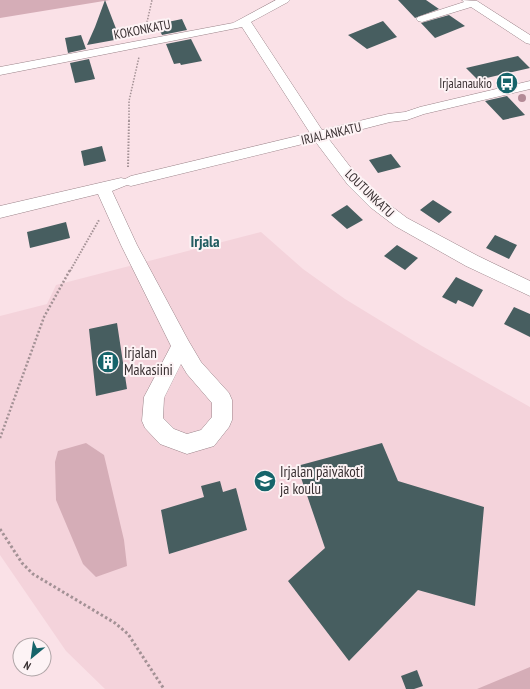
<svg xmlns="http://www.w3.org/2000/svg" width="530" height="689" viewBox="0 0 530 689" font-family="'PT Sans Narrow',sans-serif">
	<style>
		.built { fill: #f4d3db }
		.green { fill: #d5adb7 }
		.building { fill: #475e60 }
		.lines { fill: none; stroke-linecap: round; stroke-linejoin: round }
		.minor-casing { stroke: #9b848a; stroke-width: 1 }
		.path-far3 { stroke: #a39195; stroke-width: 1.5; stroke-dasharray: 1.5 1.5; stroke-linecap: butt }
		.path-far2 { stroke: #a39195; stroke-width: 2; stroke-dasharray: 1.5 1.5; stroke-linecap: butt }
		.path-far1 { stroke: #a39195; stroke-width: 2.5; stroke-dasharray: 2 2; stroke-linecap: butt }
		.path { stroke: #a39195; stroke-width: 3; stroke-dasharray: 2.5 2.5; stroke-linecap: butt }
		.minor { fill: #fff; fill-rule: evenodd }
		.tree { fill: #b48a96 }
		.labels { text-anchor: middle; stroke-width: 4; stroke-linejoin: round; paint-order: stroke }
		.far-street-label { font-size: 13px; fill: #393032; stroke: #fdf3f5 }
		.far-poi-label { font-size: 13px; fill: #393032; stroke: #fdf3f5; text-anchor: end }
		.poi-label { font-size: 15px; fill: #393032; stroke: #fdf3f5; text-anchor: start }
		.neighbourhood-label { font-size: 16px; font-weight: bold; fill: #225c61; stroke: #fdf3f5 }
	</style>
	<rect width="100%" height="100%" fill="#fae1e7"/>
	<path class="built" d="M261 232 303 269 345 299 422 346 530 407V689H105L66 651 0 555V316L47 304 56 285Z"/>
	<path class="green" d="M0 0H110L0 18Z
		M86 443 104 455 124 540 127 566 96 577 83 564 56 500 55 462 58 451Z
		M530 667V689H477Z"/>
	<path class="building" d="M105 0 120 39 87 45 95 27Z
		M398 0H426L439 9 415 18Z
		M449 15 465 26 435 38 421 23Z
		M182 19 187 30 162 35 158 27 165 26 163 23Z
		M383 21 397 37 367 49 348 35Z
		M81 35 86 49 68 53 65 38Z
		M191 39 202 61 181 65 180 63 174 64 166 44Z
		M518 56 530 68 478 80 466 68Z
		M89 59 95 79 75 83 70 63Z
		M507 96 525 115 503 120 485 101Z
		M102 146 106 161 84 166 81 151Z
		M391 154 401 167 378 173 369 160Z
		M433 200 452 212 439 223 420 210Z
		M347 205 363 220 347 229 331 215Z
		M66 222 70 238 30 248 27 232Z
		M495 235 517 245 509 259 486 248Z
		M397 245 418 258 405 270 384 256Z
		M456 277 483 290 473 307 458 300 456 304 442 297Z
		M514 307 530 314V337L504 324Z
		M117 323 127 389 96 396 89 329Z
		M382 443 398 481 484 507 475 606 418 590 349 661 288 581 325 548 297 466Z
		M220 481 223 492 236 488 247 530 169 554 161 510 204 497 201 486Z
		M417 670 423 686 414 689H406L401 676Z"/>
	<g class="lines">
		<g class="minor-casing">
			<path id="minor" d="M276 0H290L288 2 251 22 322 130 388 114 405 112 420 107 530 81V89L424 114 407 120 390 122 328 138 358 177 382 199 407 218 478 256 530 281V296L466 266 395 226 370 207 348 185 315 141 131 186 127 185 112 191 137 245 188 340 201 362 229 393 232 400V420L229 427 214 446 187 454 160 444 145 428 142 421 144 397 171 346 121 245 98 194 0 218V206L121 178 125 179 131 176 310 133 242 27 0 75V67L233 23ZM181 364 187 374 212 403V417L201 430 187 434 174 429 163 418 164 398Z
				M462 0 477 1 530 35V44L526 43 471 7 422 22 418 21 416 19 418 17 464 2Z"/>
		</g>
		<path class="path-far3" d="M145 31 152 0
			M129 121V101L139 57"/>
		<path class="path-far2" d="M128 167 129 120
			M70 271 99 220"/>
		<path class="path-far1" d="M0 438 44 317 70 270"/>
		<path class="path" d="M0 529 22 563 33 574 115 623 128 634 164 689"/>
		<use href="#minor" class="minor"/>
	</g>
	<circle class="tree" cx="522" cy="98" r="4"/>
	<defs>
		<g id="bus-disc" transform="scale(1.15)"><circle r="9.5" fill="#16646a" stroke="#fdf3f5"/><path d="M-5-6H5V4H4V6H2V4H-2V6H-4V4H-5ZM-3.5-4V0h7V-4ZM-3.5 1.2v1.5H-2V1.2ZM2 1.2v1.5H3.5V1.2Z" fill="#fff"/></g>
		<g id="building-disc" transform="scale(1.15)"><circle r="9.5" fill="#16646a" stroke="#fdf3f5"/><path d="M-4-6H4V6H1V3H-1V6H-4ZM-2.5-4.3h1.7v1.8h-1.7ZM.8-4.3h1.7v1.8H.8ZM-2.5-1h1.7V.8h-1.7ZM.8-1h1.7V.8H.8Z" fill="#fff"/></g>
		<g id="school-disc" transform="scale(1.15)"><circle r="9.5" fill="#16646a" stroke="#fdf3f5"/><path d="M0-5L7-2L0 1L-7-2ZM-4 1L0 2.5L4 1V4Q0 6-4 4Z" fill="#fff"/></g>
	</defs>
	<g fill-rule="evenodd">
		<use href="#bus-disc" x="507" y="83"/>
		<use href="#building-disc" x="108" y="362"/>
		<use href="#school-disc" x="265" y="481"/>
	</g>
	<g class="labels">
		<g class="far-street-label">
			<text transform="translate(142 29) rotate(-11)" y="5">KOKONKATU</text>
			<text transform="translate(331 133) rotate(-13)" y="5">IRJALANKATU</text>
			<text transform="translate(370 193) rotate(44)" y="5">LOUTUNKATU</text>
		</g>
		<g class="far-poi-label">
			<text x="492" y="88">Irjalanaukio</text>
		</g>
		<g class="poi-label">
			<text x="124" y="358">Irjalan<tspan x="124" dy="17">Makasiini</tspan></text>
			<text x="280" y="477">Irjalan päiväkoti<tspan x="280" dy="17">ja koulu</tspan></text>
		</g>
		<g class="neighbourhood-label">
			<text x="205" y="247">Irjala</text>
		</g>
	</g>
	<g transform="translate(32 657) rotate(209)"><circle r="19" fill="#fdf3f5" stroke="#afa5a7"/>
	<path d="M0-3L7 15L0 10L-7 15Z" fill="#16646a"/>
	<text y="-6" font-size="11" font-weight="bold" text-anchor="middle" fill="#393032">N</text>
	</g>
</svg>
